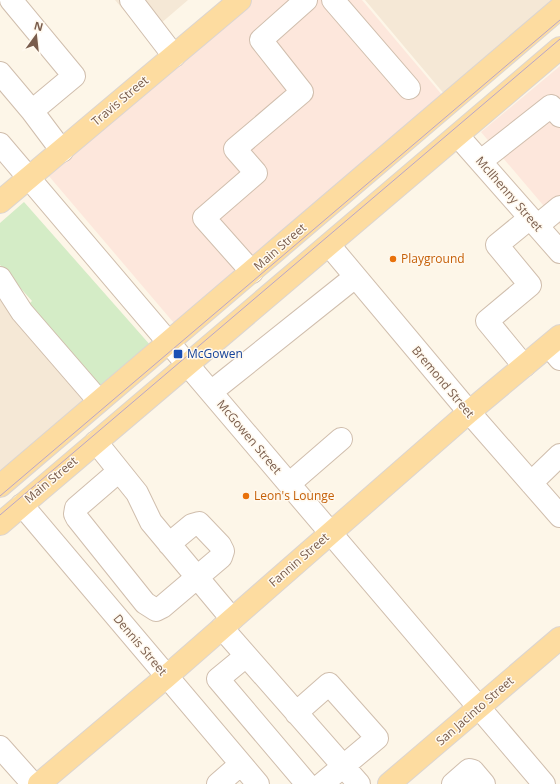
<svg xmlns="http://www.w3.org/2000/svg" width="560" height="784" viewBox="0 0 560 784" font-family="'Open Sans',sans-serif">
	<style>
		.residential { fill: #f5e8d6 }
		.commercial { fill: #fde7dc }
		.green { fill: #d4ecc6 }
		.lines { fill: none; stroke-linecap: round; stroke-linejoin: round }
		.minor-casing { stroke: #d0bead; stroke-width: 24 }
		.major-casing { stroke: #dcd5d0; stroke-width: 24 }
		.minor { stroke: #fff; stroke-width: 22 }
		.major { stroke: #fddca0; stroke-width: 22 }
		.tram { stroke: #b9a5c8; stroke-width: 1 }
		.food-dot { fill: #e8710a; stroke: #fff9ef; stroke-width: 1.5 }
		.transit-dot { fill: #1a4fb4; stroke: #fff9ef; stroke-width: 1.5 }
		.labels { text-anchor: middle; stroke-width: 3; stroke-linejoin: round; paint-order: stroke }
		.street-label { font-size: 12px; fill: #795c4b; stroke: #fff9ef }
		.food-label { font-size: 12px; fill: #c56008; stroke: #fff9ef; text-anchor: start }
		.transit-label { font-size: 12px; fill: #164399; stroke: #fff9ef; text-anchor: start }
	</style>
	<rect width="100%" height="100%" fill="#fdf6e8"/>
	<path class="residential" d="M115 0H188L146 36Z
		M365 0H560L445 95Z
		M0 300 87 403 0 475Z"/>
	<path class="commercial" d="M251 0H362L443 96 179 329 48 175Z
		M560 66V225L481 132Z"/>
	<path class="green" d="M24 202 151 346 102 389 28 305 32 301 0 265V223Z"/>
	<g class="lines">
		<g class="minor-casing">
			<path id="minor" d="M11 0 74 76 32 111
				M131 0 174 56
				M333 0 409 88
				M0 73 32 111 62 151
				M458 136 560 252
				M0 144 544 784
				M481 161 551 106 560 116
				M537 226 560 207
				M329 245 469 412 560 516
				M252 272 204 218 256 173 235 149 302 92 261 40 306 0
				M0 278 22 312 99 401
				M549 346 560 359
				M524 366 487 321 530 285 497 245 530 218
				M211 392 355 277
				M96 442 137 493 151 522 232 619
				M119 471 76 508 75 514 77 518 145 603 156 610 162 607 221 557 223 551 220 545 199 523 192 525 169 544
				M531 483 560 455
				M289 484 341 439
				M22 505 258 784
				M222 628 359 784
				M246 656 218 679 307 784
				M296 713 329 684 377 738 322 784
				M0 747 33 784
				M218 784 241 764
				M453 784 469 770 473 771 484 784"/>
		</g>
		<g class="major-casing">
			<path id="major" d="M0 202 240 0
				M0 486C187 327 373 167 560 8
				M0 524 560 48
				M39 784 166 677 469 412 560 336
				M389 784 560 638"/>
		</g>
		<use href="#minor" class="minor"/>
		<use href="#major" class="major"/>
		<path class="tram" d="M0 496 560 20
			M0 515 560 39"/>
	</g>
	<g class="food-dot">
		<circle cx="393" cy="259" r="4"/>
		<circle cx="246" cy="496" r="4"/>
	</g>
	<rect class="transit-dot" x="173" y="349" width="10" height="10" rx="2"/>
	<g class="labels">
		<g class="street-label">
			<text transform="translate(120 101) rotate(-40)" y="4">Travis Street</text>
			<text transform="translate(509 194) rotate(49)" y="4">McIlhenny Street</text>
			<text transform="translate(280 247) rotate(-41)" y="4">Main Street</text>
			<text transform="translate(443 382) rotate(50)" y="4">Bremond Street</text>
			<text transform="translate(249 437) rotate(50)" y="4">McGowen Street</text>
			<text transform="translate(51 480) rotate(-40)" y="4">Main Street</text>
			<text transform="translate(299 560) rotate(-41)" y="4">Fannin Street</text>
			<text transform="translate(140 645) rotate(50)" y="4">Dennis Street</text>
			<text transform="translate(475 711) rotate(-41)" y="4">San Jacinto Street</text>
		</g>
		<g class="food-label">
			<text x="401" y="263">Playground</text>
			<text x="254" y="500">Leon's Lounge</text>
		</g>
		<g class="transit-label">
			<text x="187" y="358">McGowen</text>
		</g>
	</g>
	<g transform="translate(36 36) rotate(15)" stroke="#fff9ef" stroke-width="3" paint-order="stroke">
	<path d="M0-3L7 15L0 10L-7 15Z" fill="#795c4b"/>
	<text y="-6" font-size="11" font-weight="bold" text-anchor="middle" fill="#795c4b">N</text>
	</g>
</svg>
